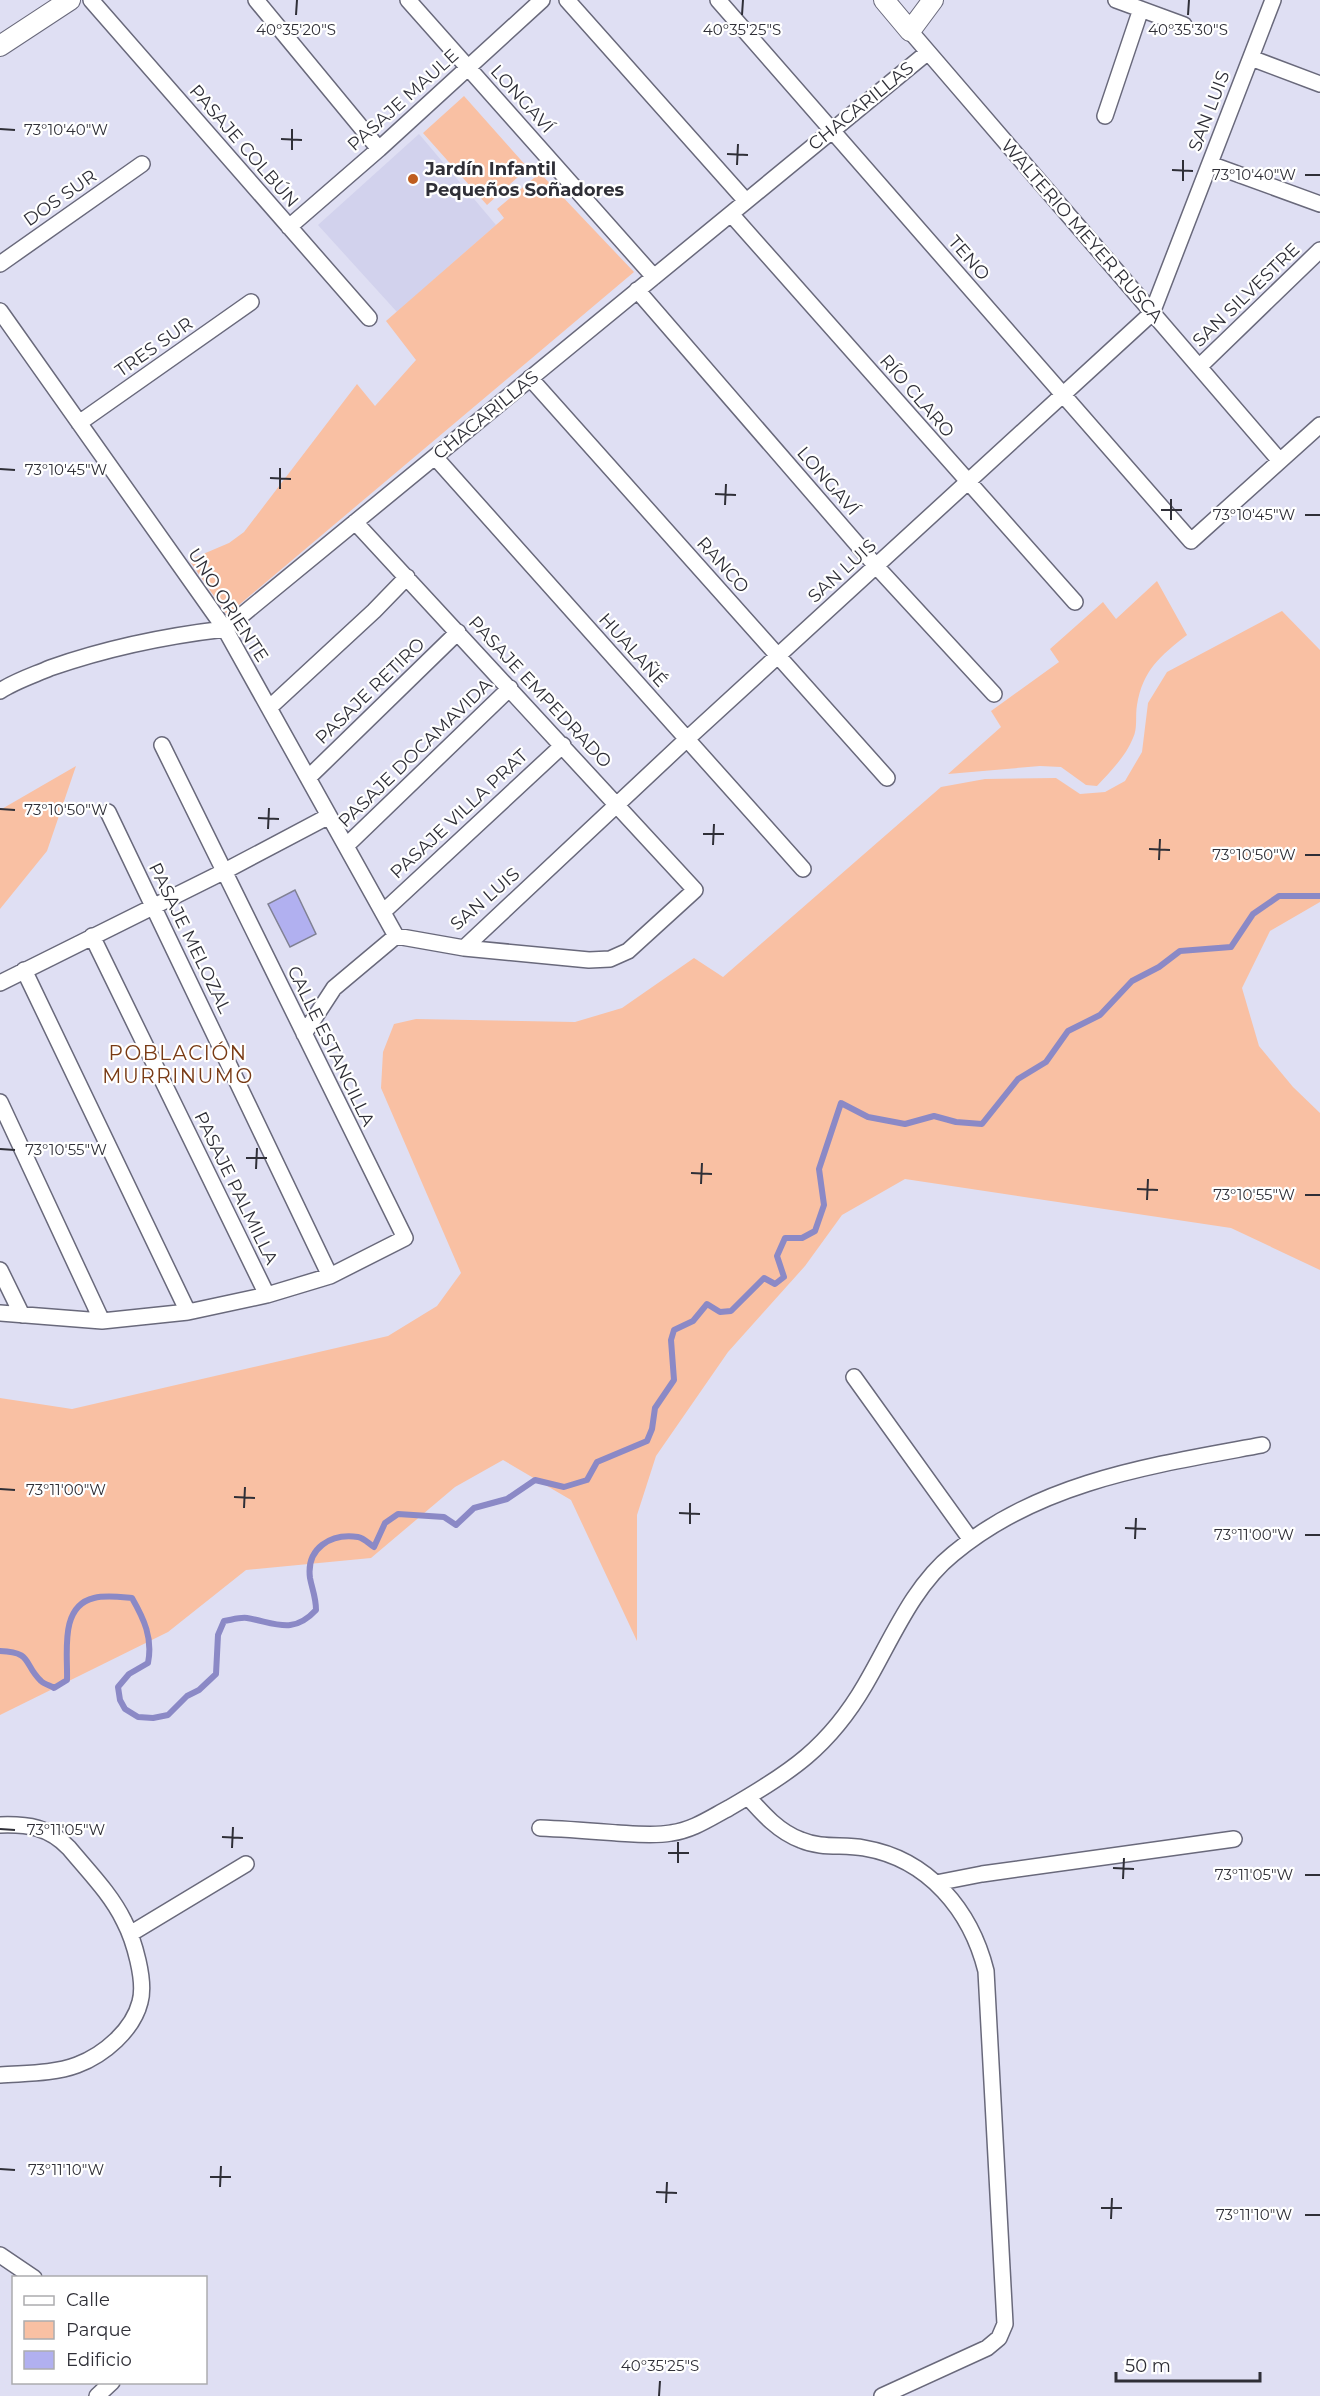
<svg xmlns="http://www.w3.org/2000/svg" width="1320" height="2396" viewBox="0 0 1320 2396" font-family="Montserrat,sans-serif">
	<style>
		.built { fill: #d2d2ed }
		.green { fill: #f9c0a3 }
		.lines { fill: none; stroke-linecap: round; stroke-linejoin: round }
		.stream { stroke: #8b89c6; stroke-width: 6 }
		.building { fill: #b1b0f0; stroke: #808193; stroke-width: 1.5 }
		.minor-casing { stroke: #69697b; stroke-width: 18 }
		.tertiary-casing { stroke: #69697b; stroke-width: 22 }
		.minor { stroke: #fff; stroke-width: 15 }
		.tertiary { stroke: #fff; stroke-width: 20 }
		.ticks { fill: none; stroke: #2f2f37; stroke-width: 2 }
		.poi-dot { fill: #bf5d1f; stroke: #fff; stroke-width: 2 }
		.labels { text-anchor: middle; stroke-width: 4.5; stroke-linejoin: round; paint-order: stroke }
		.street-label { font-size: 18px; fill: #2f2f37; stroke: #fff }
		.poi-label { font-size: 18px; font-weight: bold; fill: #2f2f37; stroke: #fff; text-anchor: start }
		.neighbourhood-label { font-size: 20px; letter-spacing: 1.5px; fill: #793a14; stroke: #fff }
		.ticks-label { font-size: 15px; text-anchor: middle; fill: #2f2f37; stroke: #fff; stroke-width: 4.5; stroke-linejoin: round; paint-order: stroke }
	</style>
	<rect width="100%" height="100%" fill="#dfdff3"/>
	<path class="built" d="M419 134 496 225 397 312 318 225Z"/>
	<path class="green" d="M464 96 528 168 487 205 423 133Z
		M540 173 634 272 227 615 189 560 229 543 244 532 357 384 375 406 416 360 386 321 504 218 497 209Z
		M1157 581 1187 635C1160 656 1143 670 1137 705 1135 716 1138 728 1133 738 1126 756 1110 772 1097 786L1086 785 1061 767 1040 766 948 774 1001 727 991 711 1059 662 1050 649 1103 602 1116 619Z
		M1282 611 1320 650V902L1270 931 1242 988 1259 1046 1293 1087 1320 1113V1270L1231 1228 905 1179 842 1215 805 1266 728 1352 656 1456 637 1515V1641L571 1500 503 1460 455 1487 371 1558 246 1570 168 1632 0 1715V1398L72 1409 388 1336 437 1306 461 1273 381 1088 383 1052 394 1024 416 1019 575 1022 622 1008 694 958 723 977 941 787 985 779 1056 778 1080 794 1105 792 1125 781 1142 752 1148 703 1167 672Z
		M76 766 47 851 0 909V810Z"/>
	<g class="lines">
		<path class="stream" d="M0 1651C33 1652 23 1664 41 1681 44 1684 51 1686 54 1688L67 1680C68 1654 59 1606 94 1598 106 1595 120 1597 132 1598 144 1619 153 1638 148 1663L129 1674 118 1687 120 1700 125 1709 138 1717 153 1718 168 1715 187 1696 199 1690 216 1674 218 1635 224 1621C231 1620 240 1617 247 1618 276 1623 293 1635 316 1610 316 1597 312 1589 310 1578 306 1548 331 1533 358 1537 364 1538 369 1544 374 1547L385 1523 398 1514 444 1517 456 1525 474 1508 507 1499 535 1480 564 1487 587 1480 597 1462 647 1441 652 1429 655 1408 674 1380 671 1340 674 1330 693 1321 707 1304 720 1312 731 1311 764 1278 775 1284 784 1277 777 1256 785 1238H802L815 1231 824 1205 819 1169 841 1103 868 1117 905 1124 934 1116 956 1122 982 1124 1018 1079 1046 1062 1068 1031 1100 1015 1132 981 1159 967 1180 951 1231 947 1253 914 1279 896H1320"/>
	</g>
	<path class="building" d="M295 890 316 934 290 947 268 904Z"/>
	<g class="lines">
		<g class="minor-casing">
			<path id="minor" d="M91 0 369 318
				M256 0 379 149
				M408 0 654 277
				M567 0 746 201
				M718 0 1191 541 1320 425
				M1116 0 1184 25
				M910 31 1280 461
				M1251 58 1320 84
				M1105 116 1141 9
				M1210 164 1320 204
				M731 214 1075 602
				M289 227 379 149 542 0
				M0 264 142 164
				M637 290 876 566 994 694
				M0 311 225 629 396 936
				M1199 367 1320 250
				M530 378 887 778
				M79 423 251 302
				M435 457 803 869
				M355 522 695 890 628 951 610 959 589 960 464 948
				M0 691C15 681 34 675 50 668 107 648 165 636 225 629L928 52
				M269 708 374 611 407 577
				M308 778 458 632
				M108 812 330 1276
				M346 846 510 688
				M383 912 563 745
				M92 936 267 1295
				M24 970 188 1312
				M0 983 223 872 329 816
				M304 1034 334 988 396 936 464 948 687 739 1152 313 1273 0
				M0 1102 102 1321
				M0 1270 22 1315
				M0 1313 102 1321 188 1312 267 1295 330 1276 405 1238 162 745
				M854 1377 971 1540
				M748 1797C763 1814 779 1832 801 1840 822 1849 843 1844 864 1848 929 1859 971 1911 986 1971L1005 2324 999 2338 987 2348 882 2396
				M0 1825C28 1824 49 1827 69 1848 88 1871 111 1894 124 1921 134 1940 146 1981 140 2002 133 2030 104 2055 77 2065 53 2074 25 2073 0 2075
				M540 1828C566 1829 591 1831 617 1833 635 1834 654 1836 671 1833 693 1830 710 1818 729 1808 790 1773 829 1747 865 1685 891 1641 912 1587 953 1554 1040 1481 1154 1465 1262 1445
				M936 1883 982 1874 1234 1839
				M130 1934 246 1864
				M0 2255 34 2278
				M97 2396 112 2382"/>
		</g>
		<g class="tertiary-casing">
			<path id="tertiary" d="M884 0 910 31 933 0
				M0 46 70 0"/>
		</g>
		<use href="#minor" class="minor"/>
		<use href="#tertiary" class="tertiary"/>
	</g>
	<path class="ticks" d="M296 15 297 0M742 15 743 0M1188 15 1189 0M0 129 15 130M281 139 302 140M292 150V129M727 154 748 155M737 165 738 144M1172 170 1193 171M1305 175H1320M1183 181V160M0 469 15 470M270 478 291 479M280 489V468M715 494 736 495M725 505 726 484M1161 510H1182M1305 515H1320M1171 520V499M0 809 15 810M258 818 279 819M268 829 269 808M703 834H724M713 845 714 824M1149 849 1170 850M1305 855H1320M1159 860 1160 839M0 1149 15 1150M246 1158H267M256 1169 257 1148M691 1173 712 1174M701 1184 702 1163M1137 1189 1158 1190M1305 1195H1320M1147 1200 1148 1179M0 1489 15 1490M234 1497 255 1498M244 1508 245 1487M679 1513 700 1514M690 1524V1503M1125 1528 1146 1529M1305 1535H1320M1135 1539 1136 1518M0 1829 15 1830M222 1837 243 1838M232 1848 233 1827M668 1853H689M678 1863V1842M1113 1868 1134 1869M1305 1875H1320M1123 1879 1124 1858M0 2169 15 2170M210 2177H231M220 2187 221 2166M656 2192 677 2193M666 2203 667 2182M1101 2208H1122M1305 2215H1320M1111 2219 1112 2198M659 2396 660 2381"/>
	<circle class="poi-dot" cx="413" cy="179" r="6"/>
	<g class="labels">
		<g class="street-label">
			<text transform="translate(522 99) rotate(48)" y="6">LONGAVÍ</text>
			<text transform="translate(403 100) rotate(-42)" y="6">PASAJE MAULE</text>
			<text transform="translate(861 106) rotate(-39)" y="6">CHACARILLAS</text>
			<text transform="translate(1209 111) rotate(-69)" y="6">SAN LUIS</text>
			<text transform="translate(244 146) rotate(49)" y="6">PASAJE COLBÚN</text>
			<text transform="translate(60 198) rotate(-35)" y="6">DOS SUR</text>
			<text transform="translate(1082 231) rotate(49)" y="6">WALTERIO MEYER RUSCA</text>
			<text transform="translate(969 258) rotate(49)" y="6">TENO</text>
			<text transform="translate(1246 295) rotate(-44)" y="6">SAN SILVESTRE</text>
			<text transform="translate(154 347) rotate(-35)" y="6">TRES SUR</text>
			<text transform="translate(917 396) rotate(49)" y="6">RÍO CLARO</text>
			<text transform="translate(486 415) rotate(-39)" y="6">CHACARILLAS</text>
			<text transform="translate(828 481) rotate(49)" y="6">LONGAVÍ</text>
			<text transform="translate(723 565) rotate(48)" y="6">RANCO</text>
			<text transform="translate(842 571) rotate(-42)" y="6">SAN LUIS</text>
			<text transform="translate(228 605) rotate(57)" y="6">UNO ORIENTE</text>
			<text transform="translate(633 650) rotate(48)" y="6">HUALAÑÉ</text>
			<text transform="translate(370 691) rotate(-44)" y="6">PASAJE RETIRO</text>
			<text transform="translate(540 692) rotate(47)" y="6">PASAJE EMPEDRADO</text>
			<text transform="translate(415 753) rotate(-44)" y="6">PASAJE DOCAMAVIDA</text>
			<text transform="translate(459 814) rotate(-43)" y="6">PASAJE VILLA PRAT</text>
			<text transform="translate(485 899) rotate(-41)" y="6">SAN LUIS</text>
			<text transform="translate(190 938) rotate(64)" y="6">PASAJE MELOZAL</text>
			<text transform="translate(331 1046) rotate(64)" y="6">CALLE ESTANCILLA</text>
			<text transform="translate(236 1188) rotate(64)" y="6">PASAJE PALMILLA</text>
		</g>
		<g class="poi-label">
			<text x="425" y="175">Jardín Infantil<tspan x="425" dy="21">Pequeños Soñadores</tspan></text>
		</g>
		<g class="neighbourhood-label">
			<text x="178" y="1060">POBLACIÓN<tspan x="178" dy="23">MURRINUMO</tspan></text>
		</g>
	</g>
	<g class="ticks-label">
		<text x="296" y="35">40°35'20"S</text>
		<text x="742" y="35">40°35'25"S</text>
		<text x="1188" y="35">40°35'30"S</text>
		<text x="66" y="135">73°10'40"W</text>
		<text x="1254" y="180">73°10'40"W</text>
		<text x="66" y="475">73°10'45"W</text>
		<text x="1254" y="520">73°10'45"W</text>
		<text x="66" y="815">73°10'50"W</text>
		<text x="1254" y="860">73°10'50"W</text>
		<text x="66" y="1155">73°10'55"W</text>
		<text x="1254" y="1200">73°10'55"W</text>
		<text x="66" y="1495">73°11'00"W</text>
		<text x="1254" y="1540">73°11'00"W</text>
		<text x="66" y="1835">73°11'05"W</text>
		<text x="1254" y="1880">73°11'05"W</text>
		<text x="66" y="2175">73°11'10"W</text>
		<text x="1254" y="2220">73°11'10"W</text>
		<text x="660" y="2371">40°35'25"S</text>
	</g>
	<rect x="12" y="2276" width="195" height="108" fill="#ffffff" stroke="#acacaf" stroke-width="1.5"/>
	<rect x="24" y="2296" width="30" height="9" fill="#ffffff" stroke="#acacaf" stroke-width="1.5"/>
	<text x="66" y="2306" font-size="18" fill="#2f2f37">Calle</text>
	<rect x="24" y="2321" width="30" height="18" fill="#f9c0a3" stroke="#acacaf" stroke-width="1.5"/>
	<text x="66" y="2336" font-size="18" fill="#2f2f37">Parque</text>
	<rect x="24" y="2351" width="30" height="18" fill="#b1b0f0" stroke="#acacaf" stroke-width="1.5"/>
	<text x="66" y="2366" font-size="18" fill="#2f2f37">Edificio</text>
	<path d="M1116 2372v9h144v-9" fill="none" stroke="#2f2f37" stroke-width="3"/>
	<text x="1125" y="2372" font-size="18" fill="#2f2f37" stroke="#ffffff" stroke-width="4.5" paint-order="stroke">50 m</text>
</svg>
